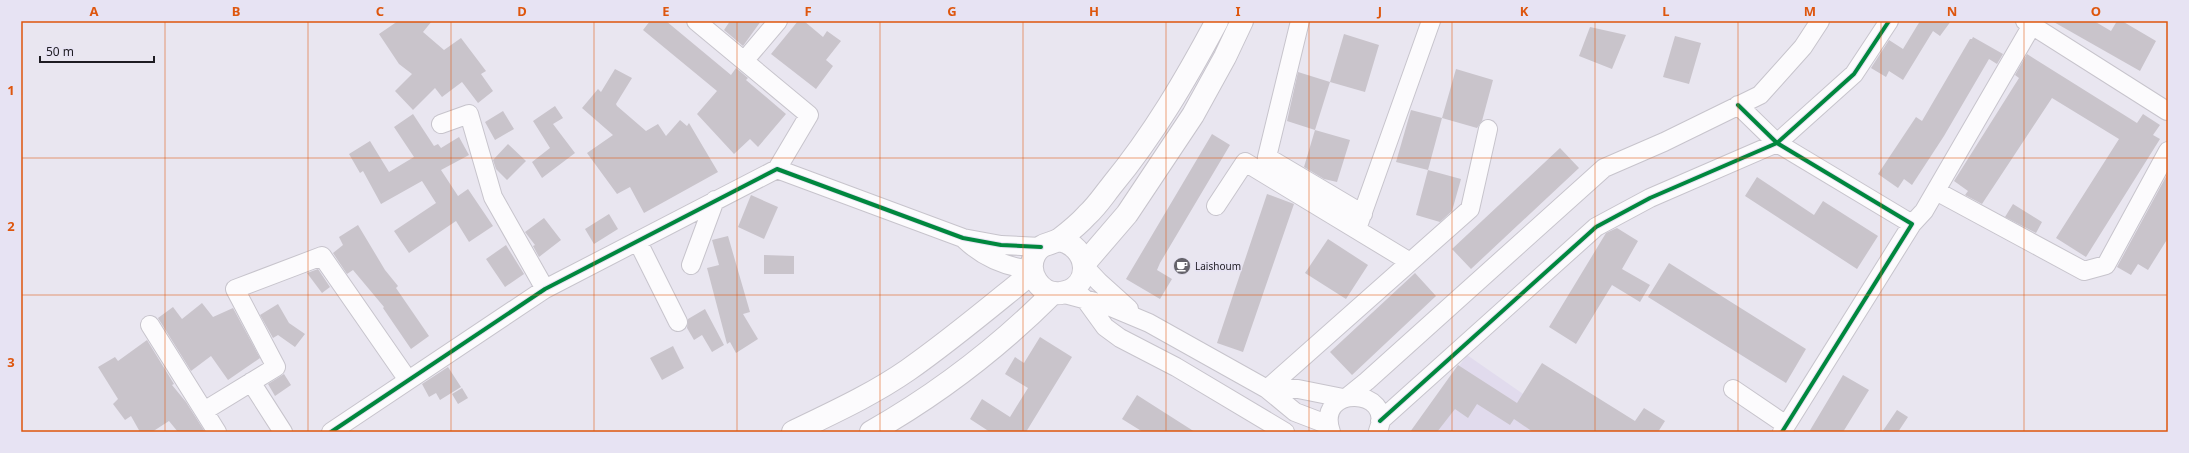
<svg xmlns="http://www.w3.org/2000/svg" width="2189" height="453" viewBox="0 0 2189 453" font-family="'Noto Sans',sans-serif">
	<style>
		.built { fill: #e1dbed }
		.building { fill: #c9c4cb }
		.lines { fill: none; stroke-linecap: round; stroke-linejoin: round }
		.minor-casing { stroke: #c7c4cc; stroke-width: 20 }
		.highway-casing { stroke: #c7c4cc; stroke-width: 24 }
		.minor { stroke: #fcfbfd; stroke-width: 18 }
		.highway { stroke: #fcfbfd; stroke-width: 22 }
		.cycleway-casing { stroke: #e7e3f3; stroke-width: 6 }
		.cycleway { stroke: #00873e; stroke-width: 4 }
		.grid { fill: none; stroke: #de560d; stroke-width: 1; stroke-opacity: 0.55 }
		.labels { text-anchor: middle; stroke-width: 3; stroke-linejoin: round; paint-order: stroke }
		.poi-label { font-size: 10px; fill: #1e1c22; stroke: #e7e3f3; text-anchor: start }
		.neatline { fill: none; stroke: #de560d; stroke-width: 1.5 }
		.grid-label { font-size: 13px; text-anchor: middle; font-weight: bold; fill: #de560d }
	</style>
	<rect width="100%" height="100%" fill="#e9e6f0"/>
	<path class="built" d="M1467 355 1578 432H1412Z"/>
	<path class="building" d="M398 21H432L423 32 444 50 461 38 486 71 481 74 493 91 478 103 462 82 442 97 435 88 413 110 395 91 412 74 399 64 379 34Z
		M650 21H666L731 75 736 68 748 78 746 80 786 114 758 147 750 139 734 154 697 114 717 91 643 30Z
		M730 21H761L743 46 724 30Z
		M798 21H804L823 37 827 31 841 41 826 60 833 66 816 89 771 54Z
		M1920 21H1951L1940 36 1933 31 1903 80 1889 71 1886 77 1871 68 1889 40 1903 49Z
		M2052 21H2094L2111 31 2117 21H2122L2156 41 2140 71Z
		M1590 27 1626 35 1612 69 1579 56Z
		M1344 34 1379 45 1365 92 1330 82Z
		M1675 36 1701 43 1689 84 1663 77Z
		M1973 37 2003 54 1997 64 1989 59 1944 136 1912 185 1904 179 1898 188 1878 174 1916 117 1922 121 1970 39H1972Z
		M2027 54 2137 123 2143 114 2160 125 2153 135 2160 139 2086 257 2056 238 2119 139 2052 98 1982 204 1965 195 1968 191 1954 181 2019 78 2015 75Z
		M615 69 632 78 616 104 617 106 646 131 658 124 666 136 680 120 687 126 689 123 718 172 644 213 630 187 617 194 587 153 613 135 582 108 598 89 601 92Z
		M1456 69 1493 80 1482 121 1477 128 1442 118Z
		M1298 72 1330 82 1315 130 1287 121Z
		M555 106 563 118 553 124 575 153 542 178 532 162 550 148 533 121Z
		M1411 110 1442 118 1428 170 1396 162Z
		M503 111 514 129 495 140 485 122Z
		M413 114 434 146 438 144 441 148 459 137 469 155 441 170 458 196 468 189 493 226 469 242 456 221 409 253 394 231 436 203 422 181 381 204 363 171 360 173 349 154 370 141 389 172 414 157 394 127Z
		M1315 130 1350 140 1337 182 1324 179 1304 167Z
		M1212 134 1230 145 1160 263 1157 270 1172 279 1160 299 1126 279Z
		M508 144 526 161 507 180 496 169 493 160Z
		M1560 148 1579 168 1471 269 1452 249Z
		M1428 170 1461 179 1452 211 1440 222 1416 215Z
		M2168 173V238L2148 270 2138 264 2131 275 2117 267Z
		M1757 177 1814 215 1823 201 1878 236 1857 269 1745 196Z
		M1267 194 1294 204 1243 352 1217 343Z
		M751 195 778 207 764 239 738 227Z
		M2013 204 2042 222 2036 233 2005 217Z
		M609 214 618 229 594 244 585 229Z
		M544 218 561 240 539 257 533 246 535 245 525 232Z
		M358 225 385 270 398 286 396 288 429 336 411 349 383 308 384 307 353 270 347 274 333 253 343 245 339 237Z
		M1617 228 1638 241 1622 269 1650 285 1640 302 1612 285 1576 344 1549 327 1606 233Z
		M728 236 750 312 743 314 758 339 736 353 730 342 727 344 707 268 719 265 712 240Z
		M1328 239 1368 265 1346 299 1305 273Z
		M506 245 524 274 505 287 486 259Z
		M764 255 794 256V274H764Z
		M1669 263 1806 349 1786 383 1648 297Z
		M318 269 330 287 322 293 307 273Z
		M1415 273 1436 296 1352 375 1330 352Z
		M202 303 213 317 233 308 260 358 228 380 211 356 191 371 158 318 173 307 182 319Z
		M278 304 289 323 305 334 295 347 278 335 273 338 260 315Z
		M705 309 724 345 712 352 702 335 694 340 687 328 688 319Z
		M1040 337 1072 357 1026 432H990L970 419 982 399 1010 417 1028 388 1005 374 1015 357 1024 363Z
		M147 340 174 384 172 385 186 402 205 432H178L169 421 152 432H140L131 416 125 420 113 404 118 399 98 367 115 357 118 361Z
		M673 346 684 368 662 380 650 358Z
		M1542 363 1635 421 1644 408 1665 421 1658 432H1533L1514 419 1510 425 1477 404 1468 418 1455 409 1437 432H1410L1458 365 1517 403Z
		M448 367 461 387 440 400 436 393 429 397 422 384Z
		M284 374 291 385 275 396 268 384Z
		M1843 375 1869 390 1843 432H1809Z
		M462 388 468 398 458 404 452 394Z
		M1137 395 1195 432H1143L1122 419Z
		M1897 410 1908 417 1898 432H1882Z"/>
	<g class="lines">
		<g class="minor-casing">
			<path id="minor" d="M696 21 809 115 777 169
				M1300 21 1267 157 1363 214
				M2025 21 2167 111
				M744 61 778 21
				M1738 105 1777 143 1912 224 1782 432
				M441 124 469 114 493 197 545 289
				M1936 191 2084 271 2106 265 2168 151
				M1216 206 1245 162 1410 262
				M1912 224 1924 211 2032 25
				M1358 226 1431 21
				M965 240C984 258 1006 267 1032 270
				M638 242 678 322
				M691 265 715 200
				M1084 266 1099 282 1129 309
				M1061 293 1106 305 1149 323 1267 389 1295 412 1329 425
				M1084 298 1105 327 1120 338 1176 367 1285 432
				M150 325 217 432
				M251 382 283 432
				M1267 389 1470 209 1488 129
				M1267 389H1298L1343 398
				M1733 389 1786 425
				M1346 398 1367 381 1604 168 1664 142 1760 95 1803 47 1820 21
				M204 411 276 367 235 289 322 256 408 380
				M1380 421 1596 227 1650 198 1777 143 1854 74 1889 21
				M331 432 545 289 777 169 963 238 1001 245 1041 247
				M1331 432C1314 384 1396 387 1378 431"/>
		</g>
		<g class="highway-casing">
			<path id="highway" d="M1058 240C1090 245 1094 288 1061 293 1041 296 1025 273 1035 254 1042 242 1051 245 1060 239 1069 232 1079 224 1087 215 1097 206 1104 195 1112 185 1154 134 1186 79 1217 21
				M1084 264 1127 214 1193 115 1225 57 1242 21
				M793 432C832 413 872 395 908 370 951 340 991 306 1032 273
				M871 432C938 394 999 347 1053 293"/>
		</g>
		<use href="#minor" class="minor"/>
		<use href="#highway" class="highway"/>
		<g class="cycleway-casing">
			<path id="cycleway" d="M1738 105 1777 143 1912 224 1782 432
				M1380 421 1596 227 1650 198 1777 143 1854 74 1889 21
				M331 432 545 289 777 169 963 238 1001 245 1041 247"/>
		</g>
		<use href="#cycleway" class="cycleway"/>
	</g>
	<path class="grid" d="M165 21V432M308 21V432M451 21V432M594 21V432M737 21V432M880 21V432M1023 21V432M1166 21V432M1309 21V432M1452 21V432M1595 21V432M1738 21V432M1881 21V432M2024 21V432M21 158H2168M21 295H2168"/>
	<defs>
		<g id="cafe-disc" transform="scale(0.9)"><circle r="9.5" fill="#65636a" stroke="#e7e3f3"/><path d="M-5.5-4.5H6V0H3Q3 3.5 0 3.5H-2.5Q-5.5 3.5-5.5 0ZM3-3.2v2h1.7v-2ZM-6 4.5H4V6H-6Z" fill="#fff"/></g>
	</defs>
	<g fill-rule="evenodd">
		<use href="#cafe-disc" x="1182" y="266"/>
	</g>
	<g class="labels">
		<g class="poi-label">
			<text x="1195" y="270">Laishoum</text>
		</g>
	</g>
	<rect width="2189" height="453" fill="none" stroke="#e7e3f3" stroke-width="44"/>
	<path d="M40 56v6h114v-6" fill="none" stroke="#1e1c22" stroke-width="2"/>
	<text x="46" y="56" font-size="12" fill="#1e1c22" stroke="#e7e3f3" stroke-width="3" paint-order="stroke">50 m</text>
	<rect x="22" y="22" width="2145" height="409" class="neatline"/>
	<g class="grid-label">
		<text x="94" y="16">A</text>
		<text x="236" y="16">B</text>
		<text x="380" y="16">C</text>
		<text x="522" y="16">D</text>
		<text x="666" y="16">E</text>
		<text x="808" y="16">F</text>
		<text x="952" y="16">G</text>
		<text x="1094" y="16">H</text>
		<text x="1238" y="16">I</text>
		<text x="1380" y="16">J</text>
		<text x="1524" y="16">K</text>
		<text x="1666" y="16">L</text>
		<text x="1810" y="16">M</text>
		<text x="1952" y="16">N</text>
		<text x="2096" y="16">O</text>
		<text x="11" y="95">1</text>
		<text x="11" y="231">2</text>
		<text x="11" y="367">3</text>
	</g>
</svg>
